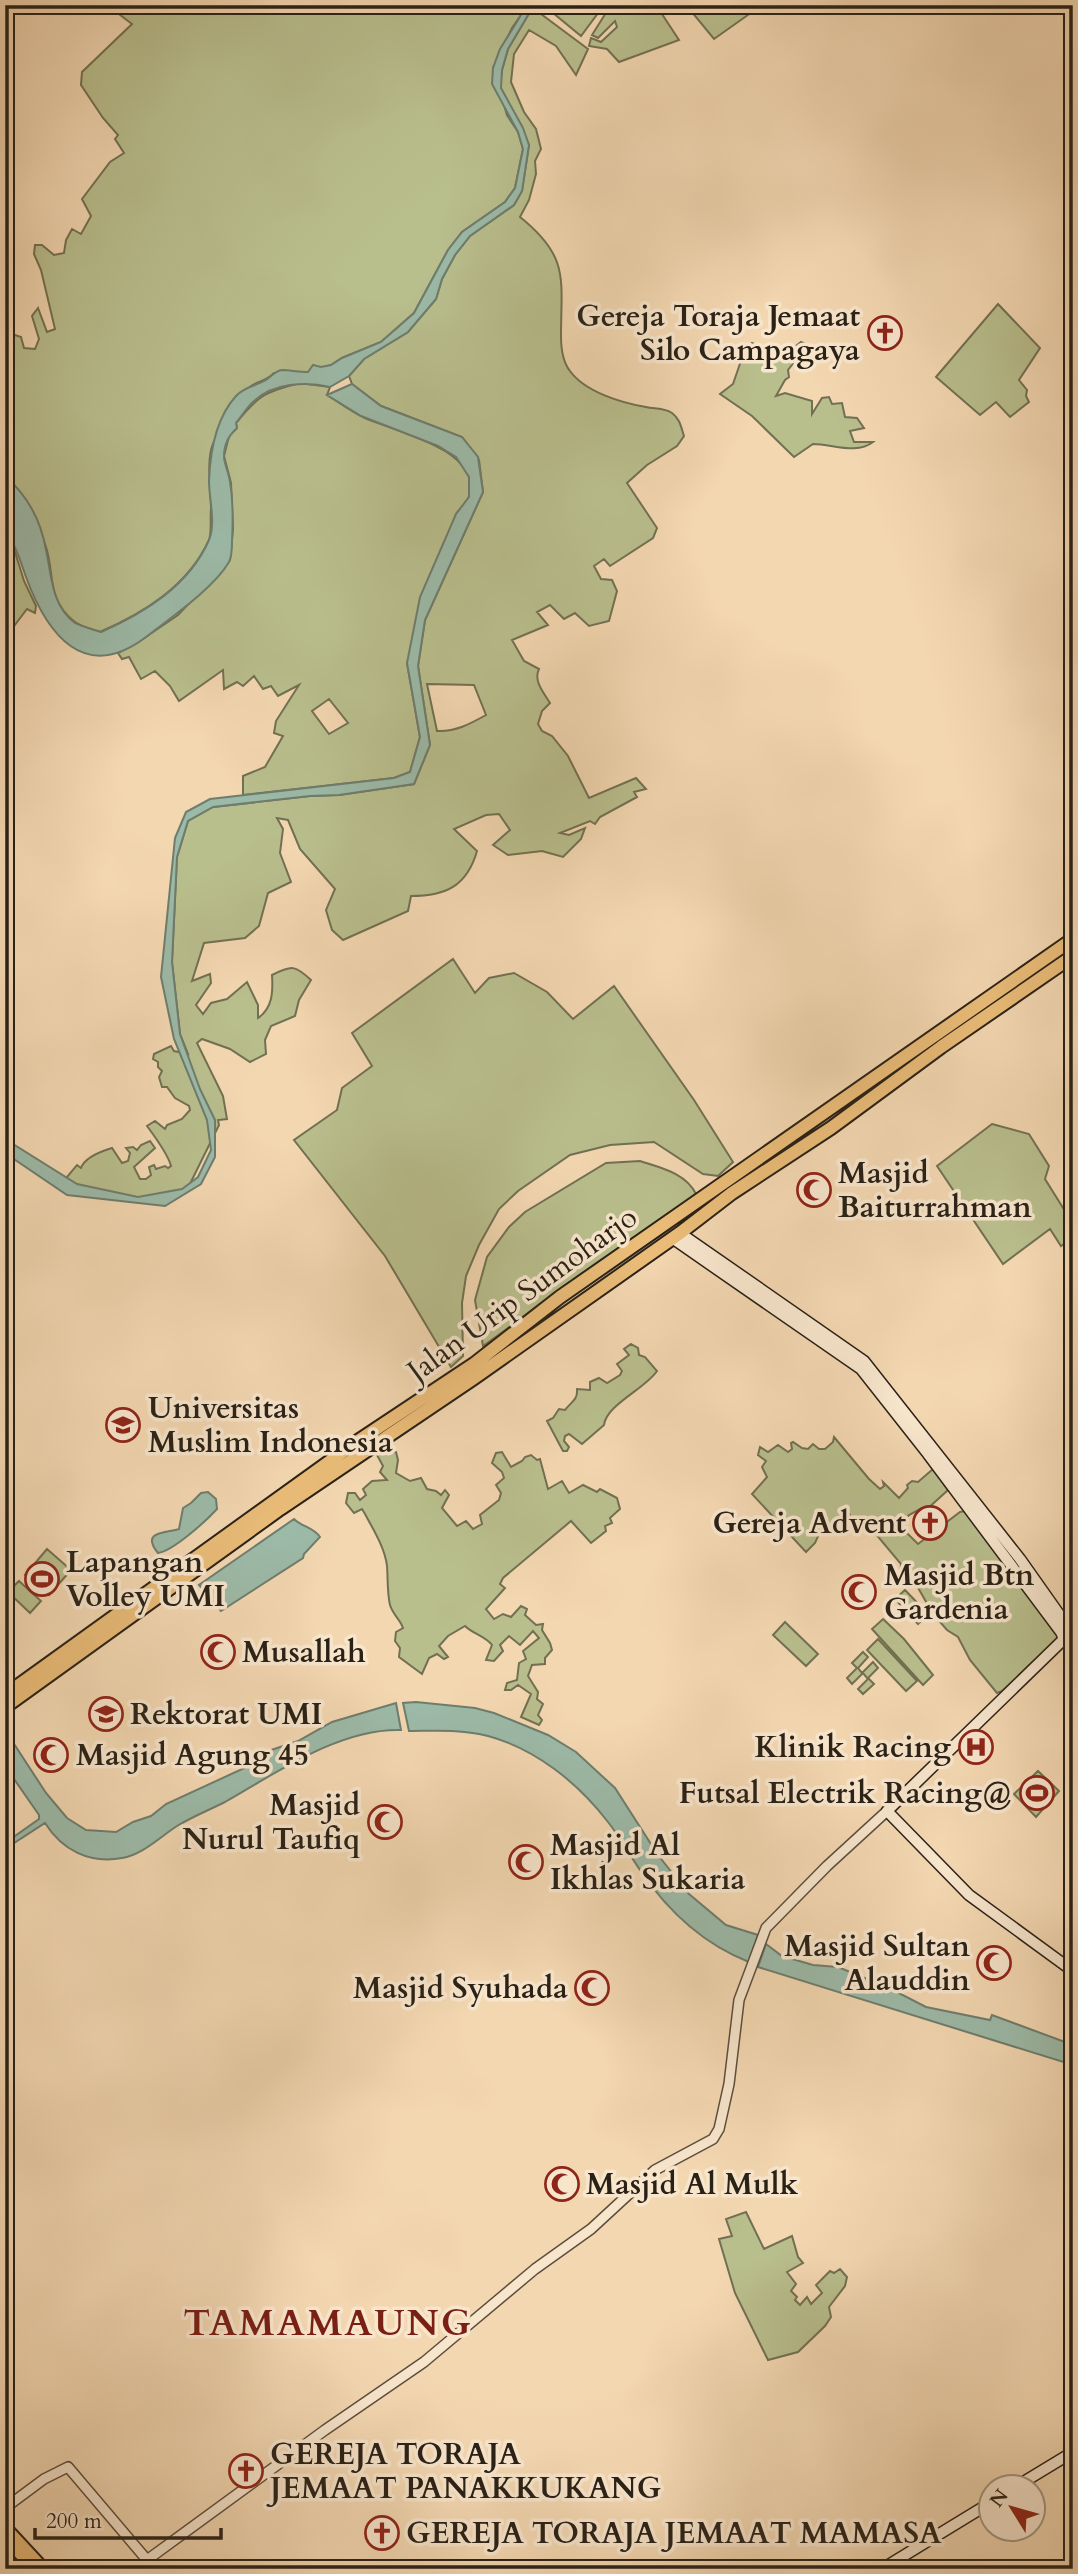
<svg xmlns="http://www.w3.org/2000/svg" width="1078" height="2574" viewBox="0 0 1078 2574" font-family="Cardo,serif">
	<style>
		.green { fill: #b9be8d; stroke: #727052; stroke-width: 2; fill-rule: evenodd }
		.water { fill: #9cbaa8; stroke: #6e7d6e; stroke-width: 2 }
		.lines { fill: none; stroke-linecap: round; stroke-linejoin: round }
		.tertiary-casing { stroke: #5c4e3d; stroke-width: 12 }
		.secondary-casing { stroke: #2a2116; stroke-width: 13 }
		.trunk-casing { stroke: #2a2116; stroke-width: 16 }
		.motorway-casing { stroke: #2a2116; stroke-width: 16 }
		.tertiary { stroke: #f7e5cc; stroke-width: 9 }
		.secondary { stroke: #f7e5cc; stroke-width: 10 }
		.trunk { stroke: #eabc78; stroke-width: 12 }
		.motorway { stroke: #eabc78; stroke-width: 12 }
		.labels { text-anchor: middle; stroke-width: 7; stroke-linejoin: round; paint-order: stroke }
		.poi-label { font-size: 30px; font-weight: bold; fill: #2a2116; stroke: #f7e5cc; text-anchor: start }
		.street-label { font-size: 30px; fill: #2a2116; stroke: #f7e5cc }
		.district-label { font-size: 37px; font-weight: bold; letter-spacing: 2px; fill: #7a1f14; stroke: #f7e5cc }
	</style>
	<rect width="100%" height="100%" fill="#f3d7b1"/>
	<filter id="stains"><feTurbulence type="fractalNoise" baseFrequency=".00286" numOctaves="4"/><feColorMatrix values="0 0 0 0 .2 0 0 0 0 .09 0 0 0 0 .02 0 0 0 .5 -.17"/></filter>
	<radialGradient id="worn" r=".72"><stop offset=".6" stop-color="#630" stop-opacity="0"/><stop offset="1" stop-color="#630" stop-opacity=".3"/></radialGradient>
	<path class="green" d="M107 5H519L521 15 512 28 493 68 507 115 518 132 523 149 515 188 505 202 462 232 448 250 414 313 381 342 342 358 331 365 309 372 274 373C265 382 260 380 251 386 246 389 216 437 213 444 206 460 211 491 211 508 210 518 212 532 209 540 188 586 144 613 100 632 93 629 81 627 75 622 46 600 55 575 46 547 37 522 25 493 5 476V340L11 341 15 335 21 337 24 348 35 349 39 339 32 316 38 308 47 332 55 329 41 270 34 254 35 245H42L54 255 64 253 66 240 72 229 81 234 91 216 82 199 110 162 124 153 115 139 118 135 103 118 81 85 82 72 132 24Z
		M534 5H540L541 14 588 49 576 75 556 46 529 30 514 54 511 82 524 112 536 129 541 149 535 161 536 174 529 200 520 217C570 257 561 279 561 336 561 348 562 361 570 371 585 392 622 403 646 407 654 409 665 408 672 413 680 419 681 427 684 436L677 446 647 465 627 483 657 528 653 538 610 566 604 559 594 566 601 579 612 580 617 591 609 621 589 626 575 613 564 619 550 605 537 612 548 625 512 640 524 661 539 669C533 681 544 693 550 703L542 711 538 724 542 731 552 736 568 756 589 798 636 778 646 789 634 792 637 797 600 817 595 824 590 821 560 833 569 835 585 828 581 839 563 857 542 851 508 855 493 845 510 830 499 814 486 815 454 829 477 851C467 886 446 896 411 896L408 911 343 940 332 930 326 910 335 889 300 849 288 820 277 818 283 829 280 853 291 882 268 893 259 926 245 938 204 943 192 981 210 974 211 983 196 1005 203 1014 211 1003 227 999 247 982 258 1005V1018C273 1008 273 991 272 975 292 965 295 965 311 980L299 1000 295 1016 271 1026 265 1040 266 1054 250 1062 230 1049 202 1039 197 1043 223 1096 227 1119 218 1120 219 1125 187 1190 146 1200 61 1184 77 1165 81 1168C85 1157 102 1151 112 1148L122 1163 128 1161 130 1153 126 1148 133 1147 137 1150 141 1145 150 1141 155 1148 134 1167 140 1179H146L151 1175 149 1167 154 1165 156 1169 165 1166 168 1168 171 1166C168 1154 155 1137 147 1126L155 1121 165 1129 167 1125 182 1119 190 1110 189 1106 175 1098 167 1087H162L159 1077 162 1071 158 1067V1062L153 1059 154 1054 171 1046 174 1051 188 1054 180 1034 172 962 177 857 188 821 213 807 310 796 339 795 414 784 430 745 418 666 425 620 483 492 479 460 462 437 381 406 352 384 349 376 364 359 408 332 436 299 442 279 455 255 470 236 514 205 522 191 529 145 500 87 502 70 508 49ZM427 684 474 685 486 715C470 724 455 732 437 731Z
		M549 5H604L581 36 547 8Z
		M606 5H656L679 40 619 62 607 49 589 46 591 38 601 42 617 27 615 21 598 38 592 35 609 8Z
		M686 5H762L714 39Z
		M998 304 1040 348 1019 380 1027 390 1026 396 1029 402 1010 417 996 402 980 415 936 377Z
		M801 342 812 347 803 358 799 356 788 370 789 377 785 380 776 396 785 393 812 401V414L822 398 829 397 832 404 842 403 845 417 857 418 864 428 850 431 854 442H873C856 455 833 444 813 444L794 457 752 416 720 394 733 384 745 349 752 343 782 357Z
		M300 383 330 387 327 395C340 403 352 412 365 418 395 431 483 450 469 496 467 502 460 509 456 514L407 663 420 737 410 772 394 778 243 795V776L265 767 283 736 274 733 276 721 299 685 278 696 271 686 263 689 254 676 243 686 237 682 224 689 223 670 179 701 170 686 155 671 141 679 129 657 122 659 118 653 140 641 178 615 230 560 233 529 231 483 224 456 229 436 237 428 236 423C259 395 264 392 300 383ZM329 699 348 723 329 734 312 711Z
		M5 538 11 539 24 581 36 606 35 613 27 609 5 638Z
		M453 959 475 993 489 978 514 973 547 992 573 1019 614 986 694 1100 733 1162 718 1176 703 1174 654 1142 610 1145 570 1155 518 1191 499 1209 479 1245 466 1276 462 1303 463 1356 451 1367 385 1256 294 1140 337 1110 342 1088 372 1066 352 1033Z
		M992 1124 1029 1134 1049 1166 1045 1179 1065 1211V1220L1073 1233V1238L1061 1246 1050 1229 1003 1264 937 1166Z
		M640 1161C661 1168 686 1173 696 1194L483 1346 475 1300 487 1257 509 1227 525 1212 606 1163Z
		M631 1344 638 1348 639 1355 645 1357 657 1371C645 1389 606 1405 604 1425L582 1444 569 1434 565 1436 564 1441 569 1447 567 1451H563L547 1421 553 1418 559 1409 565 1410C571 1402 578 1400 577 1389L590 1390V1382L599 1378 607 1383 620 1375 622 1371 617 1364 629 1355 624 1349Z
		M834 1437 869 1479 880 1489 884 1486 883 1482 899 1498 908 1488 907 1485 912 1481 918 1482 933 1469 948 1490 926 1510 922 1508 909 1515 899 1526 901 1531 907 1533 918 1544 960 1512 965 1511 1060 1637 1002 1691 997 1693 970 1660 958 1637 947 1630 933 1614 913 1579 906 1584 900 1578 901 1564 870 1527 865 1524 859 1529 846 1509 832 1527 825 1529 819 1534 815 1543 806 1552 752 1494 767 1477 762 1467 766 1461 758 1455 760 1447 768 1452 778 1445 788 1452 792 1449 791 1443 793 1442 802 1448 808 1449 813 1444 819 1449H825L833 1442Z
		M381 1452H396L398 1460 396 1473 410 1481 421 1478 427 1489 436 1491 441 1495 445 1490 449 1495 442 1508 457 1526 466 1521 473 1529 482 1524 480 1515 499 1500 501 1493 496 1485 504 1478 502 1472 492 1463 496 1453 502 1452 511 1467 522 1461 525 1457 531 1455 537 1460 540 1459 548 1489 562 1481 569 1493 583 1485 597 1492 600 1489 617 1498 620 1509 610 1518 612 1523 605 1526 606 1531 591 1543 571 1521 503 1578 500 1584 505 1588 486 1609 494 1619 503 1614 511 1617 521 1606 527 1609 525 1615 536 1625 543 1624 542 1630 550 1643 552 1650 545 1658V1664L532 1665 528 1676 538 1692 537 1699 543 1704 538 1715 542 1720 539 1725 521 1717 531 1694 518 1685 511 1690H505L507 1683 517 1680 519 1663 526 1659 523 1651 539 1638 533 1631 520 1645 509 1636 500 1645 503 1651 494 1661 486 1660 492 1645C485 1636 473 1634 465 1626L448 1636 439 1646 448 1657 444 1659 437 1654 429 1658 422 1674 399 1657 400 1648 395 1641 396 1632 403 1628C400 1619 393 1615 390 1605 387 1592 388 1578 387 1566 385 1548 373 1529 365 1514L362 1509 354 1513 346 1503 348 1493H355L360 1500 366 1495 363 1489 372 1481 387 1480 380 1472 383 1466 377 1455Z
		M47 1549 71 1570 49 1595 25 1575Z
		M19 1581 41 1601 30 1613 8 1592Z
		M905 1590 928 1614 918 1624 895 1599Z
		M883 1619 904 1639 933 1675 923 1685 872 1629Z
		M785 1622 818 1654 806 1666 773 1635Z
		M878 1639 917 1681 906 1691 867 1650Z
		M863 1652 868 1657 858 1668 862 1673 873 1662 878 1668 868 1678 874 1684 863 1694 858 1689 868 1679 863 1673 852 1684 847 1678 857 1668 852 1663Z
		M1038 1771 1059 1791 1036 1817 1014 1794Z
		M746 2212 764 2249 792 2236 798 2257 803 2263 787 2272 796 2284 791 2291 797 2297 795 2300 800 2305 807 2297 811 2304 822 2293 816 2285 830 2271 834 2273 840 2269 847 2277 845 2286 829 2307 831 2317 825 2326 798 2352 768 2360 735 2293 719 2239 732 2236 726 2219Z"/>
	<path class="water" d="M519 5H534L508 49 502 70 501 88 523 128 529 145 522 191 514 205 470 236 455 255 442 279 436 299 408 332 364 359 349 376 330 387C306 381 273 383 254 401 247 407 242 416 236 423L237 428C229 435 224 444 224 456 224 464 229 473 230 482 233 500 233 522 232 541 232 547 232 556 229 562 214 588 170 618 146 637 84 684 47 634 26 577 21 563 18 551 10 538L5 536V476C27 495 41 521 46 550 52 576 51 605 75 623 82 627 93 629 101 632 144 613 189 586 209 540 216 523 209 499 209 481 210 453 216 418 236 396 244 387 255 386 264 381 271 378 274 371 282 370 288 370 300 372 308 372L313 365 321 367 331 365 342 358 381 342 414 313 448 250 462 232 505 202 515 188 523 149 518 132 492 84 493 68 500 49 521 15Z
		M352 384 381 406 462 437 478 457 483 492 425 620 418 666 430 745 414 784 339 795 310 796 213 807 188 821 177 857 172 962 180 1034 200 1089 215 1120V1157L201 1184 165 1206 67 1195 5 1153V1139L77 1184 138 1197 182 1189 198 1177 211 1150 207 1120 174 1039 161 977 175 838 186 812 210 799 394 778 410 772 420 737 407 663 420 597 456 514 469 497V477L456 457 438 446 361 416 327 395Z
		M208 1492 216 1499 217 1509C206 1521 173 1551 158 1553 140 1531 166 1533 179 1529L183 1508 191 1503 201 1493Z
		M294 1519C302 1527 313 1527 320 1537L304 1554 303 1558 221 1611 199 1585Z
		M416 1702 475 1708 494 1713 548 1735 576 1752 615 1788 658 1855 689 1894 726 1925 758 1935 749 1962C703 1944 667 1910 640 1870 629 1854 620 1837 608 1822 578 1783 536 1749 488 1736 461 1729 436 1731 409 1731L403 1703Z
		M396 1703 401 1730C340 1728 276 1773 225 1802 209 1810 192 1817 177 1826 160 1837 142 1855 122 1858 89 1864 62 1850 45 1823L5 1849V1843L39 1819V1815L5 1766V1730L46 1793 67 1818 86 1830 116 1832 133 1822 151 1816 166 1804 264 1759 268 1751 298 1741 332 1722Z
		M766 1944 782 1956 813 1965 838 1967 889 1988 926 2007 990 2020 992 2015 1073 2045V2065L758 1967Z"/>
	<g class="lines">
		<g class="tertiary-casing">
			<path id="tertiary" d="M5 2508 44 2479 68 2467 147 2560 325 2430 424 2362 535 2269 591 2229 655 2170 713 2139 719 2129 729 2084 739 2000 766 1928 827 1866 887 1811"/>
		</g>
		<g class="secondary-casing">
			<path id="secondary" d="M680 1233 864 1361 1020 1559 1068 1627 1064 1639 887 1811 969 1895 1073 1971
				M672 1238 861 1369 928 1454 1061 1632 1064 1639
				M1017 2486 1073 2452
				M882 2569 990 2503"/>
		</g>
		<g class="trunk-casing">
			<path id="trunk" d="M5 1695 358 1441 474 1364 560 1297 1073 939
				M5 1707 280 1509 474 1378 680 1233 732 1193 831 1128 941 1047 1073 956
				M5 2528 43 2569"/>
		</g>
		<g class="motorway-casing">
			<path id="motorway" d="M5 2537 35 2569
				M5 2560 14 2569"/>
		</g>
		<use href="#tertiary" class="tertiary"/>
		<use href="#secondary" class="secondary"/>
		<use href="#trunk" class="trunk"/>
		<use href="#motorway" class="motorway"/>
	</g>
	<defs>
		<g id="church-ring" transform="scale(1.75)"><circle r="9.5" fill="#f7e5cc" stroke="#8f2418" stroke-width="1.5"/><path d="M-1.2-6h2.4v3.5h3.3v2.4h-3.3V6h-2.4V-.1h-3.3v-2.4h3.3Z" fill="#8f2418"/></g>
		<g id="mosque-ring" transform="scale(1.75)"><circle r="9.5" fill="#f7e5cc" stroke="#8f2418" stroke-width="1.5"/><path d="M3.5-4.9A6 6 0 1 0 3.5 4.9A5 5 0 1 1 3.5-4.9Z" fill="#8f2418"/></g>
		<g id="university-ring" transform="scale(1.75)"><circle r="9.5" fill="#f7e5cc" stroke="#8f2418" stroke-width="1.5"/><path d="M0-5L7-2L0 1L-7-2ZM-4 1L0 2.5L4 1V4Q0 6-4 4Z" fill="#8f2418"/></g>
		<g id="stadium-ring" transform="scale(1.75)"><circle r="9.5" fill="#f7e5cc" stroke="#8f2418" stroke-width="1.5"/><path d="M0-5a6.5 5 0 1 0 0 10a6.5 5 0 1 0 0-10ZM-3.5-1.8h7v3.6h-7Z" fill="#8f2418"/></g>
		<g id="hospital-ring" transform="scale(1.75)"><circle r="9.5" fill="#f7e5cc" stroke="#8f2418" stroke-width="1.5"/><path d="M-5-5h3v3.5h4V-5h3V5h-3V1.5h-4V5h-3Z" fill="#8f2418"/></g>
	</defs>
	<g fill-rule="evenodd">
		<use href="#church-ring" x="885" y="333"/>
		<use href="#mosque-ring" x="814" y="1190"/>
		<use href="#university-ring" x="123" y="1425"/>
		<use href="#church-ring" x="930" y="1523"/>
		<use href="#stadium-ring" x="42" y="1579"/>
		<use href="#mosque-ring" x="859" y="1592"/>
		<use href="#mosque-ring" x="218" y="1652"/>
		<use href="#university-ring" x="106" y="1714"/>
		<use href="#hospital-ring" x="976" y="1747"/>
		<use href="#mosque-ring" x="51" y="1755"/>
		<use href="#stadium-ring" x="1037" y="1793"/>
		<use href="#mosque-ring" x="385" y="1822"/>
		<use href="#mosque-ring" x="526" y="1862"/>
		<use href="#mosque-ring" x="994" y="1963"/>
		<use href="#mosque-ring" x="592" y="1988"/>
		<use href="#mosque-ring" x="562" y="2184"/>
		<use href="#church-ring" x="246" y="2471"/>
		<use href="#church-ring" x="382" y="2533"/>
	</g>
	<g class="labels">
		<g class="poi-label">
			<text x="860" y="326" text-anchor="end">Gereja Toraja Jemaat<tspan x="860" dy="34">Silo Campagaya</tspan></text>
			<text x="838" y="1183">Masjid<tspan x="838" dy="34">Baiturrahman</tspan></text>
			<text x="148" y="1418">Universitas<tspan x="148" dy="34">Muslim Indonesia</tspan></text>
			<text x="906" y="1533" text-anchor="end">Gereja Advent</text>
			<text x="66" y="1572">Lapangan<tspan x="66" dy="34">Volley UMI</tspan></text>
			<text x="884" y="1585">Masjid Btn<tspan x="884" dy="34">Gardenia</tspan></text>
			<text x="242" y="1662">Musallah</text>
			<text x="130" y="1724">Rektorat UMI</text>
			<text x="951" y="1757" text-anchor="end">Klinik Racing</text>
			<text x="76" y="1765">Masjid Agung 45</text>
			<text x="1012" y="1803" text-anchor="end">Futsal Electrik Racing@</text>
			<text x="360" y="1815" text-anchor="end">Masjid<tspan x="360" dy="34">Nurul Taufiq</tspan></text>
			<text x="550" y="1855">Masjid Al<tspan x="550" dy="34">Ikhlas Sukaria</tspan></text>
			<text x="970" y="1956" text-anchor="end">Masjid Sultan<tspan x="970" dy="34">Alauddin</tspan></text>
			<text x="568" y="1998" text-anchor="end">Masjid Syuhada</text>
			<text x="586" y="2194">Masjid Al Mulk</text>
			<text x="270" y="2464">GEREJA TORAJA<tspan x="270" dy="34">JEMAAT PANAKKUKANG</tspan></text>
			<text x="406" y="2543">GEREJA TORAJA JEMAAT MAMASA</text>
		</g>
		<g class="street-label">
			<text transform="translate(522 1294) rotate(-36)" y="10">Jalan Urip Sumoharjo</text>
		</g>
		<g class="district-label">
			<text x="328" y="2335">TAMAMAUNG</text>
		</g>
	</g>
	<rect width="1078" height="2574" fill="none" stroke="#f3d7b1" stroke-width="28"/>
	<rect x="7" y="7" width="1064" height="2560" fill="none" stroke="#2a2116" stroke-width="3.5"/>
	<rect x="14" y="14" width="1050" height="2546" fill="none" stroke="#2a2116" stroke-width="2"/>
	<g transform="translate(1012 2508) rotate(307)"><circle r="33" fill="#f7e5cc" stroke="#a59783" stroke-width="2"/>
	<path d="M0-5L12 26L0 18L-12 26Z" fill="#8f2418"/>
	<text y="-10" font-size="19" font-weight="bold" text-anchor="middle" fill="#2a2116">N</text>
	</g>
	<path d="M35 2528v10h186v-10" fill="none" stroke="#2a2116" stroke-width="3.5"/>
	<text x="46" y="2528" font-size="21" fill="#2a2116" stroke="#f7e5cc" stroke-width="5" paint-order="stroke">200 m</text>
	<rect width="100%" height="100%" filter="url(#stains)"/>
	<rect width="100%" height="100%" fill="url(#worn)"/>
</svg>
